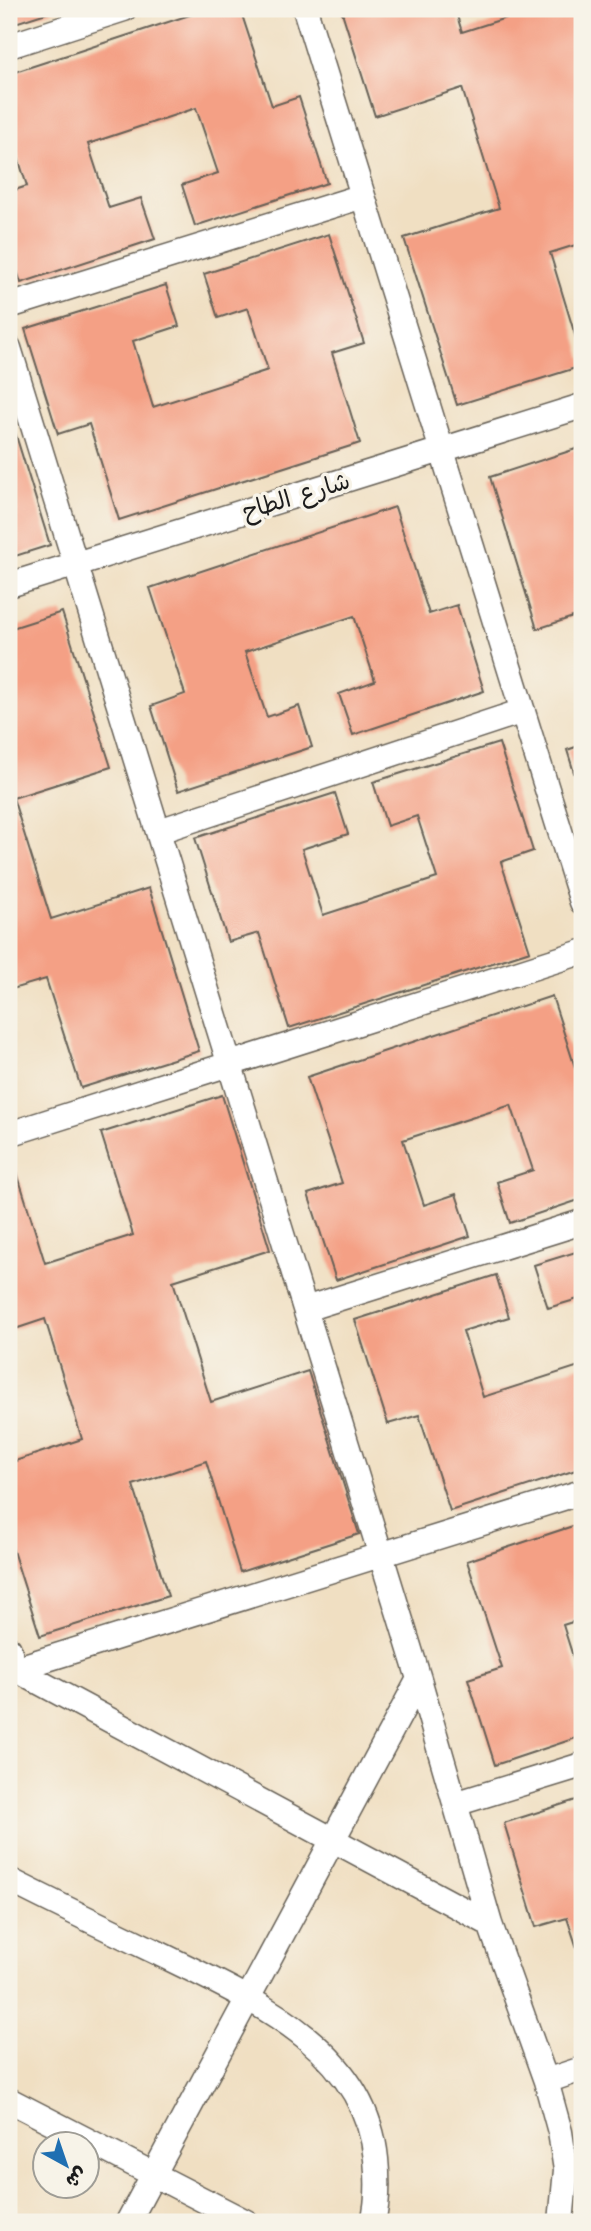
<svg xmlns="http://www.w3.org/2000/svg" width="591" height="2231" viewBox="0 0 591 2231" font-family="'Architects Daughter','Playpen Sans Arabic',sans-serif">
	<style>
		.building { fill: #f4a085 }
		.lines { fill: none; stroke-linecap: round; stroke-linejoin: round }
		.minor-casing { stroke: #666056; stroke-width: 27 }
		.minor { stroke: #fff; stroke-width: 24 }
		.labels { text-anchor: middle; stroke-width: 7; stroke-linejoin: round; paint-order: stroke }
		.street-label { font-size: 24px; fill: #1c1c1c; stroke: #f7f3e8 }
	</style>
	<rect width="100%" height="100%" fill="#f7f3e8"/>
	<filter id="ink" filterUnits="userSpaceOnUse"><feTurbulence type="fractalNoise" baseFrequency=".0143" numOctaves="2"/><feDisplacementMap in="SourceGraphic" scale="14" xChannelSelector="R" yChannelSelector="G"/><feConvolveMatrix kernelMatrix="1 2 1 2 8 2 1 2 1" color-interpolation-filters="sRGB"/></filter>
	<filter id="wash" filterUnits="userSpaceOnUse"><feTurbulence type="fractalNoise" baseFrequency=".00686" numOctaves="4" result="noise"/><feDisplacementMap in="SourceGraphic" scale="28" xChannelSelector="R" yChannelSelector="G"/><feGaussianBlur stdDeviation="1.57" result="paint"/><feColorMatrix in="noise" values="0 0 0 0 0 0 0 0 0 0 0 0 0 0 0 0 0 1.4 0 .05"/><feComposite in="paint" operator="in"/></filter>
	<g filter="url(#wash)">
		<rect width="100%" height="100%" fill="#f0dfc2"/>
		<g id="blocks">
			<path class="building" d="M9 9H59L9 25Z
				M208 9H240L272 106 299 97 327 183 195 226 182 185 218 173 196 108 88 144 109 208 141 198 155 239 21 283 9 246V192L27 186 9 129V74Z
				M341 9H455L462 32 534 9H582V243L550 253 582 358V366L457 405 404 238 499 208 462 88 375 116Z
				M329 234 364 343 332 353 360 443 119 520 89 424 58 434 25 329 166 285 179 326 133 341 153 407 268 370 248 308 218 318 204 274Z
				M9 413 50 545 9 558Z
				M582 447V614L537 629 490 477Z
				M395 507 429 614 457 605 484 691 353 735 339 694 375 681 354 616 245 652 267 717 299 706 312 747 178 791 151 706 185 694 150 588Z
				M62 612 111 767 13 798 51 919 149 888 199 1051 81 1088 46 979 9 990V629Z
				M499 743 533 851 501 862 530 951 289 1028 259 933 228 942 195 838 335 793 348 834 302 849 323 915 437 878 417 816 387 826 373 782Z
				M582 745V798L567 750Z
				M552 996 582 1089V1199L510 1223 497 1182 533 1170 511 1105 403 1140 424 1205 456 1194 470 1236 336 1280 308 1194 342 1183 307 1077Z
				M222 1095 270 1250 173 1281 211 1402 308 1371 359 1534 240 1572 206 1461 133 1485 168 1596 40 1636 9 1538V1463L82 1439 45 1319 9 1331V1165L14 1163 45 1263 133 1235 101 1133Z
				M582 1250V1309L578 1299 548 1308 534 1265Z
				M496 1275 509 1317 463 1331 483 1397 582 1365V1468L450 1511 419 1415 388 1424 355 1320Z
				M582 1523V1619L563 1625 582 1685V1736L495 1765 468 1679 502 1668 467 1561Z
				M582 1798V1963L567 1918 536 1927 504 1823Z"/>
		</g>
	</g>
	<g filter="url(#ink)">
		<use href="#blocks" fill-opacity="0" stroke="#666056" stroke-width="2"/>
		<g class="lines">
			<g class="minor-casing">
				<path id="minor" d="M305 9 582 902
					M9 46 124 9
					M9 306 363 196
					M9 348 419 1679 490 1924 546 2081 560 2132 566 2170 561 2222
					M9 585 582 406
					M159 831 523 711
					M9 1134 582 952
					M305 1309 582 1222
					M9 1649 15 1669 582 1492
					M9 1666 490 1924
					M455 1804 582 1765
					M9 1880C58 1905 108 1929 158 1953 247 1997 365 2045 376 2159 378 2179 378 2203 373 2222
					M546 2081 582 2069
					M9 2100 246 2222
					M128 2222 419 1679"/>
			</g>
			<use href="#minor" class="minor"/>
		</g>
	</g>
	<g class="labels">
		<g class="street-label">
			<text transform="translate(296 496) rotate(-17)" y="8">شارع الطاح</text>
		</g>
	</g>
	<rect width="591" height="2231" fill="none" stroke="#f7f3e8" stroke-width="35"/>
	<g transform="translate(66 2165) rotate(140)"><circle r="33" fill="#f7f3e8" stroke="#9f9d96" stroke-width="2"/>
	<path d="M0-5L12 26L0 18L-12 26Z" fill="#1f6fb2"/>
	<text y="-10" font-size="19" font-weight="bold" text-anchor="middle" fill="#1c1c1c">ش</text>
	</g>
</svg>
